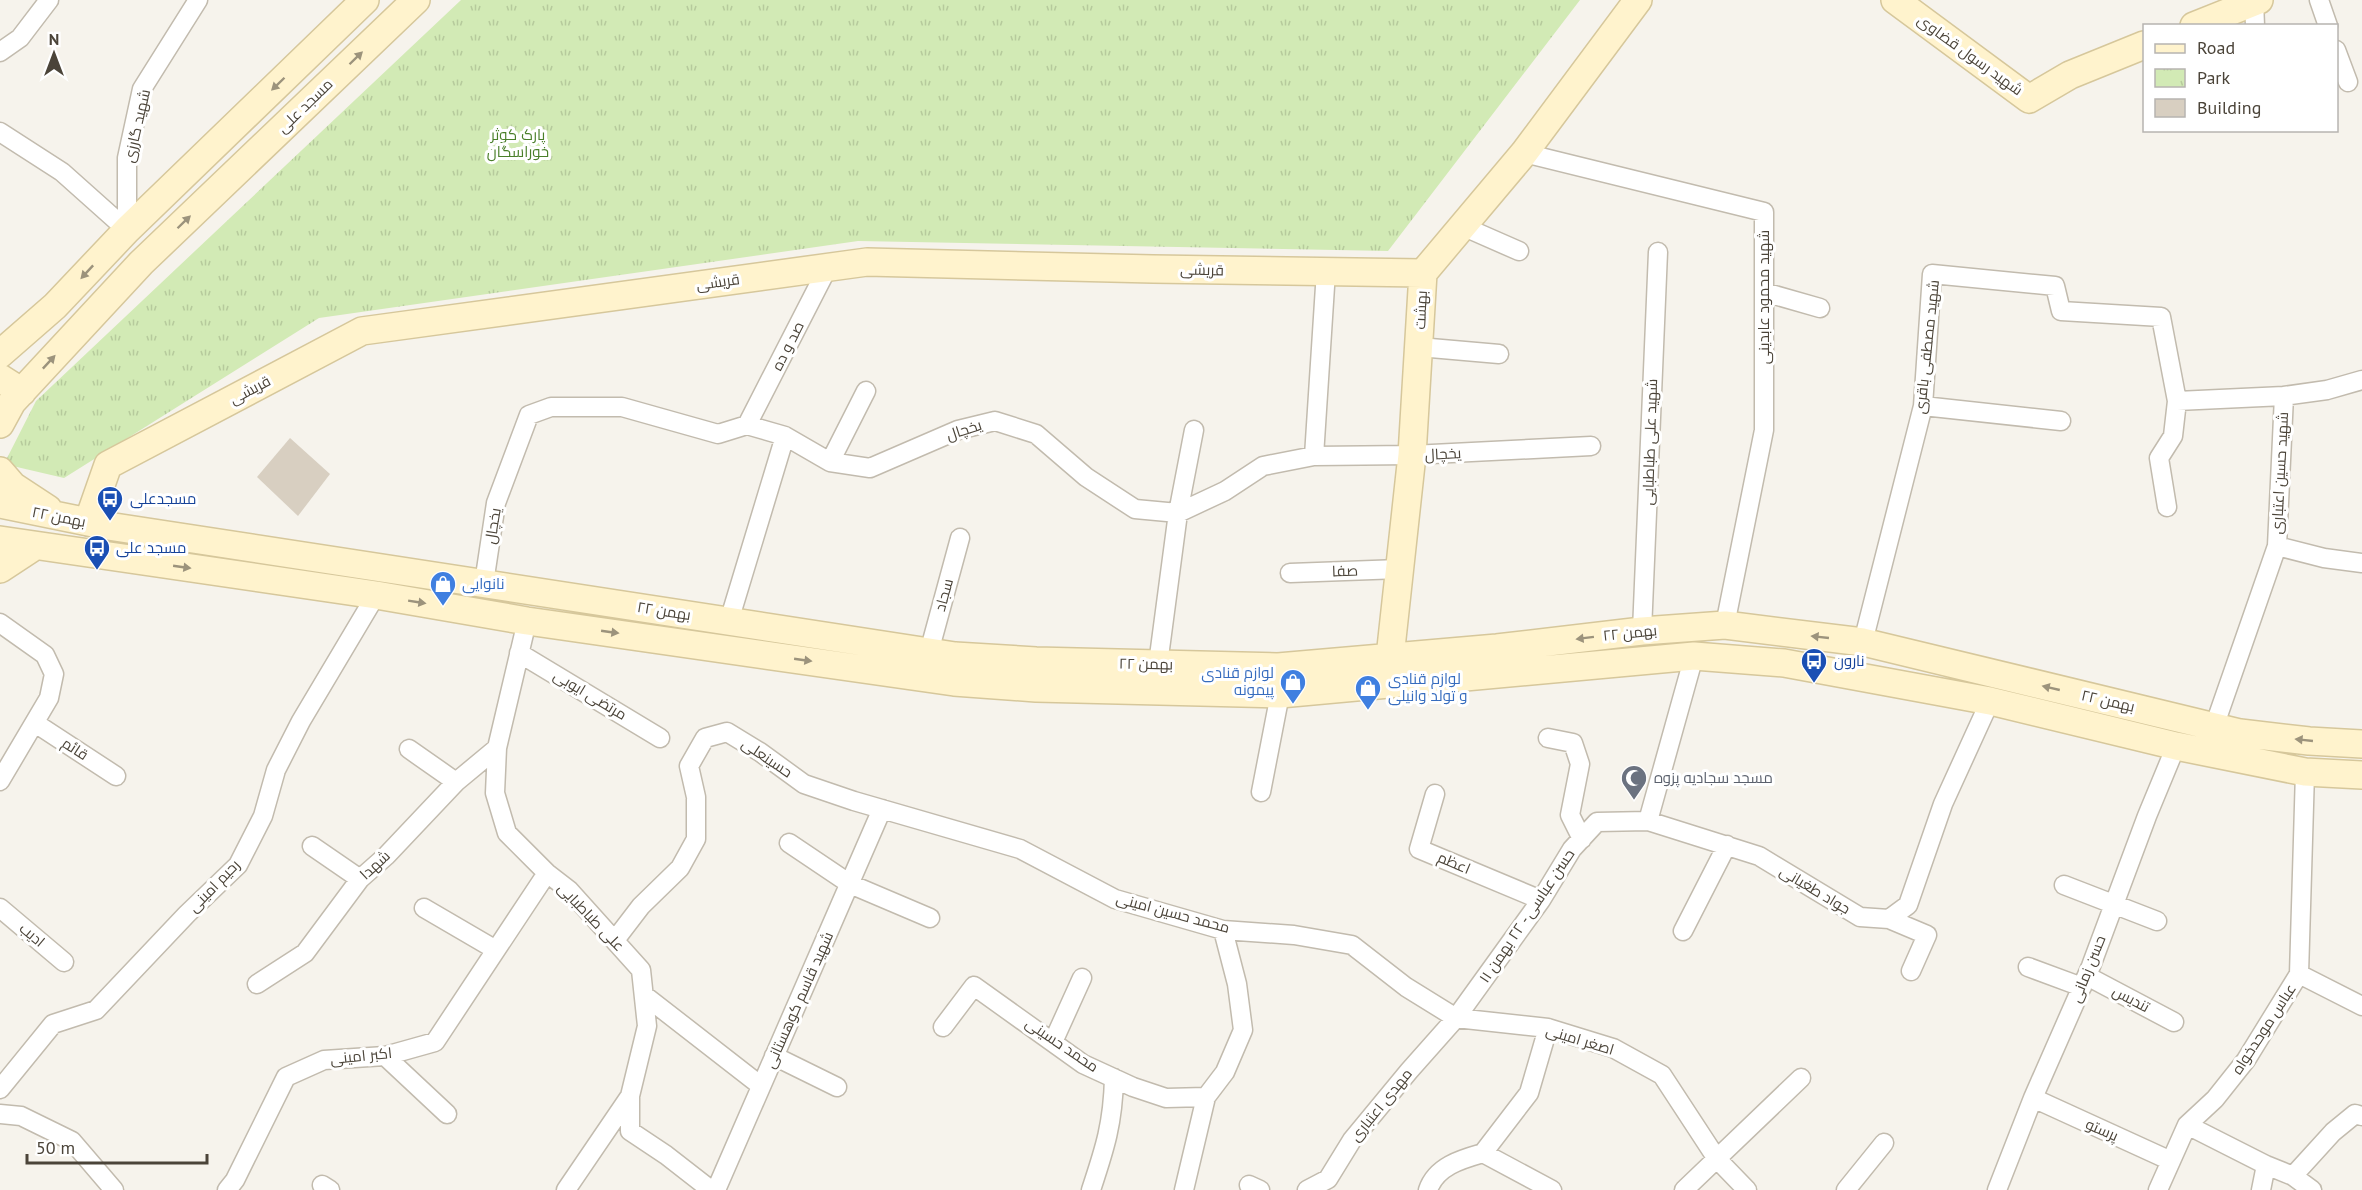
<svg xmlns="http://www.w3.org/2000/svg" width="2362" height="1190" viewBox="0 0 2362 1190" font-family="'PT Sans',Cairo,sans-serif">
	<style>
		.park { fill: url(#park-tufts) }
		.building { fill: #d8cfc1 }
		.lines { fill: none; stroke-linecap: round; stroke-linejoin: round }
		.street-casing { stroke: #c2bbae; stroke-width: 21 }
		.secondary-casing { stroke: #d6c79b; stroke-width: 30 }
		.street { stroke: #fff; stroke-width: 18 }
		.secondary { stroke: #fff3cd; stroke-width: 27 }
		.oneway { fill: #9c937c }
		.labels { text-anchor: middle; stroke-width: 6; stroke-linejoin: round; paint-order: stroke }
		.street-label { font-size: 15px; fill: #4b4439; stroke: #fff }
		.park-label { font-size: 15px; fill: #4a7f2a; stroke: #fff }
		.transit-label { font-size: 15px; fill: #164399; stroke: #fff; text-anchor: start }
		.shop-label { font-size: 15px; fill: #366cbe; stroke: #fff; text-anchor: start }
		.worship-label { font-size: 15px; fill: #5b616d; stroke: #fff; text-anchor: start }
	</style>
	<defs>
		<pattern id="park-tufts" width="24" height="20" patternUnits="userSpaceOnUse" patternTransform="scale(1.5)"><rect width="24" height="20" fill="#d2eab5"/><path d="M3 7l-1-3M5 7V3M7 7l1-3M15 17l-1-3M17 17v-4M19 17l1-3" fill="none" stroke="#b6ca9c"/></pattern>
	</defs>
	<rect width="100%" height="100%" fill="#f6f3ec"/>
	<path class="park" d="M461 0H1580L1388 251 858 241 319 318 64 478 4 464 36 401Z"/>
	<path class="building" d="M290 438 330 474 298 516 257 477Z"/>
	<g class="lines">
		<g class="street-casing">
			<path id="street" d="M2319 0 2328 26
				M2254 1 2255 26
				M2336 50 2348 82
				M0 52 20 38 49 0
				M0 132 62 172 127 230
				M1524 153 1764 212V430L1725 625
				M1462 226 1519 251
				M127 230V158L142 89 198 0
				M1764 292 1820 308
				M1419 347 1499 354
				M2177 401 2284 396
				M1923 406 2061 421
				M747 425 828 267
				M1314 456 1326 271
				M830 462 866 391
				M2277 546 2324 558 2362 563
				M1290 573 1400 569
				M484 583 496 503 529 415 551 407H622L718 434 747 425 785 436 830 462 870 468 958 430 995 421 1036 434 1086 477 1135 509 1178 513 1225 491 1263 466 1314 456 1412 455 1591 446
				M527 621 497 748 495 793 507 833 547 873 569 890 641 970 647 1026 630 1096V1131L666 1155 711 1190
				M729 621 785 436
				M0 623 45 655 54 674 49 698 0 781
				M1642 631 1658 252
				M1863 642 1923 406 1932 274 2055 286 2061 311 2161 317 2177 401 2173 436 2159 458 2167 507
				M929 652 960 538
				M519 653 660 738
				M1158 664 1178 513 1194 430
				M35 723 116 776
				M2214 727 2277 546 2284 396 2327 390 2362 380
				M1548 738 1573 743 1580 764 1570 815 1582 839
				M409 749 456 782
				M1261 792 1280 694
				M1435 794 1419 849 1541 900
				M1648 821 1759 856 1860 917 1889 919 1908 905 1943 804 1990 701
				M789 843 850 884 930 918
				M312 846 360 879
				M2064 885 2157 921
				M0 908 64 962
				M424 908 496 950
				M1889 919 1927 935 1911 971
				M1683 931 1727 845
				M615 940 641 906 680 868 696 839V797L689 766 705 738 727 732 760 752 804 784 854 801 1020 849 1115 899 1223 930 1294 935 1352 945 1406 987 1456 1018 1548 1028 1613 1048 1662 1075 1717 1159 1747 1190
				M2028 967 2082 987
				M2299 974 2362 1006
				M2087 976 2174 1022
				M257 984 305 953 360 879 386 856 456 782 497 748
				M644 995 761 1086
				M943 1027 974 986 1083 1064 1133 1087 1166 1098 1206 1097
				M1053 1042 1082 978
				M385 1056 447 1114
				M774 1056 837 1087
				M0 1089 53 1024 96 1010 187 914 238 865 263 816 276 770 301 721 376 595
				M2033 1098 2171 1161
				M0 1114 21 1116 72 1141 114 1190
				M2187 1125 2266 1165 2293 1176 2312 1190
				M1483 1153 1529 1093 1548 1028
				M2293 1176 2333 1132 2355 1114 2362 1116
				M322 1185 330 1190
				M1249 1185 1260 1190
				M227 1190 235 1180 286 1077 324 1060 385 1056 435 1042 547 873
				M566 1190 630 1096
				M716 1190 882 809
				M1091 1190C1105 1148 1113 1123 1114 1078
				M1184 1190 1206 1097 1225 1072 1243 1030 1237 984 1223 930
				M1307 1190 1328 1179 1352 1140 1409 1071 1456 1018 1541 900 1572 849 1597 822 1648 821 1694 656
				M1428 1190C1436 1166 1462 1159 1483 1153L1552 1190
				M1684 1190 1801 1078
				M1846 1190 1884 1143
				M1997 1190 2033 1098 2091 966 2147 816 2176 746
				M2158 1190 2187 1125 2215 1099 2246 1060 2299 974 2305 772
				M2261 1190 2266 1165"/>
		</g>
		<g class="secondary-casing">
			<path id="secondary" d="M1895 0 2029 99 2070 75 2144 45
				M2194 26 2259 0
				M0 354 55 306 127 230 365 0
				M0 378 22 392
				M0 424 12 402 141 263 416 0
				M0 471 13 486 48 509
				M0 504 108 526 955 656 1036 661 1278 667 1497 648 1642 631 1725 625 1863 642 2240 733 2309 741 2362 744
				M88 522 108 465 362 331 867 262 1153 269 1423 273
				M0 540 376 595 527 621 954 682 1036 688 1280 694 1694 656 1784 663 1990 701 2176 746 2305 772 2362 775
				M0 569 35 546
				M1390 657 1412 455 1423 273 1524 153 1638 0"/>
		</g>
		<use href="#street" class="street"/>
		<use href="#secondary" class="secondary"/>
	</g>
	<defs><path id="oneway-solid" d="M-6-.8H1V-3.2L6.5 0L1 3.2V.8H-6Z" transform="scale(1.5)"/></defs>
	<g class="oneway">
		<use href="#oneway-solid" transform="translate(356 58) rotate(-44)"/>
		<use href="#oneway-solid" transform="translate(278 84) rotate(136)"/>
		<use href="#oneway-solid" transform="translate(184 222) rotate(-44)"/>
		<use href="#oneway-solid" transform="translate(87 272) rotate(133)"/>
		<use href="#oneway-solid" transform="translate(49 362) rotate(-47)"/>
		<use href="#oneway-solid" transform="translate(182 567) rotate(8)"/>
		<use href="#oneway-solid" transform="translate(417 602) rotate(9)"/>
		<use href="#oneway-solid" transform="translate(610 632) rotate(8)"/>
		<use href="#oneway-solid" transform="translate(1820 637) rotate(-174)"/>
		<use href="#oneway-solid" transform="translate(1585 638) rotate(173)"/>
		<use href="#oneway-solid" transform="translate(803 660) rotate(8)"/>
		<use href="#oneway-solid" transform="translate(2051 688) rotate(-167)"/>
		<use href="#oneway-solid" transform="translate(2304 740) rotate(-174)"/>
	</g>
	<defs>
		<g id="bus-pin" transform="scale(1.35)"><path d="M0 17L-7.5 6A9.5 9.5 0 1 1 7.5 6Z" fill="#1a4fb4" stroke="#fff"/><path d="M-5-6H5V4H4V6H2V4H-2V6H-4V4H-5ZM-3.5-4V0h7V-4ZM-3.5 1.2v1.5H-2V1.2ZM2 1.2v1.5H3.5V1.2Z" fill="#fff"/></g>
		<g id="shop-pin" transform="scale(1.35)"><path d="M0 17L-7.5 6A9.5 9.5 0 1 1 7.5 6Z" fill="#3f7fe0" stroke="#fff"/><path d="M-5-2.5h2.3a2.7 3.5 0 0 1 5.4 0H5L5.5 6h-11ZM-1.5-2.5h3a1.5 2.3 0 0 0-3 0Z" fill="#fff"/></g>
		<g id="mosque-pin" transform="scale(1.35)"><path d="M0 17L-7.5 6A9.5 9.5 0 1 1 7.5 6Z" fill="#6b7280" stroke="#fff"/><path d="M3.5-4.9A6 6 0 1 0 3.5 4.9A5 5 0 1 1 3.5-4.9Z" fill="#fff"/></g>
	</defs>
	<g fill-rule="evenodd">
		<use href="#bus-pin" x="110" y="499"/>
		<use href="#bus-pin" x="97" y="548"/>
		<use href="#shop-pin" x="443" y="584"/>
		<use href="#bus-pin" x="1814" y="661"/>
		<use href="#shop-pin" x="1293" y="682"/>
		<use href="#shop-pin" x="1368" y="688"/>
		<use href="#mosque-pin" x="1634" y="778"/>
	</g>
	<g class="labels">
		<g class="street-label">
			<text transform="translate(1970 55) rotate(36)" y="5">شهید رسول قضاوی</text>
			<text transform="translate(305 106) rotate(-44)" y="5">مسجد علی</text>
			<text transform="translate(137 126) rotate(-77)" y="5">شهید گارزی</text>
			<text transform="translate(1202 270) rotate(1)" y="5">قریشی</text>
			<text transform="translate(718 282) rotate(-8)" y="5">قریشی</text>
			<text transform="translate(1764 297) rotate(-90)" y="5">شهید محمود عابدینی</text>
			<text transform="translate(1421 310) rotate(-87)" y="5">بهشت</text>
			<text transform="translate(788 346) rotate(-63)" y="5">صد و ده</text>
			<text transform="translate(1927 347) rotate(-84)" y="5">شهید مصطفی باقری</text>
			<text transform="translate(250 390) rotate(-28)" y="5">قریشی</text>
			<text transform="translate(964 430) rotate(-18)" y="5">یخچال</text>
			<text transform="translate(1650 442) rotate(-88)" y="5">شهید علی طباطبایی</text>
			<text transform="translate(1443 454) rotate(-3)" y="5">یخچال</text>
			<text transform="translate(2280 473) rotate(-87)" y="5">شهید حسین اعتباری</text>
			<text transform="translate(59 517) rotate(11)" y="5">۲۲ بهمن</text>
			<text transform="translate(493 526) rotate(-81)" y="5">یخچال</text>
			<text transform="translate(1345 571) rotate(-2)" y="5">صفا</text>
			<text transform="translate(944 595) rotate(-75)" y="5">سجاد</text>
			<text transform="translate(664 611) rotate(9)" y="5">۲۲ بهمن</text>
			<text transform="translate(1630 633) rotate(-6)" y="5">۲۲ بهمن</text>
			<text transform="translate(1146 664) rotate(1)" y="5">۲۲ بهمن</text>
			<text transform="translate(590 695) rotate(31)" y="5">مرتضی ایوبی</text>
			<text transform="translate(2108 701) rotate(13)" y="5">۲۲ بهمن</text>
			<text transform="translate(75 749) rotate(33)" y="5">قائم</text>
			<text transform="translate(767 758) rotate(34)" y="5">حسینعلی</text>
			<text transform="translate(1454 863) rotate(23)" y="5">اعظم</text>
			<text transform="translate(375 865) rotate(-43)" y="5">شهدا</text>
			<text transform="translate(214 886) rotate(-46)" y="5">رحیم امینی</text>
			<text transform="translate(1815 890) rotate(31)" y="5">جواد طغیانی</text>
			<text transform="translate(1173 913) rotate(15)" y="5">محمد حسین امینی</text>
			<text transform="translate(1527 916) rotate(-56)" y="5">حسن عباسی - ۲۲ بهمن ۱۱</text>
			<text transform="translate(591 917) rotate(46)" y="5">علی طباطبایی</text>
			<text transform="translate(32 935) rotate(40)" y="5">ادیب</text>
			<text transform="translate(2088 969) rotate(-68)" y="5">حسن زمانی</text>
			<text transform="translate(2131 999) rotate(28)" y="5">تندیس</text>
			<text transform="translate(799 1000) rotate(-66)" y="5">شهید قاسم کوهستانی</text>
			<text transform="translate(2264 1029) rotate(-57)" y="5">عباس موحدخواه</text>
			<text transform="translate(1580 1040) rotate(17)" y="5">اصغر امینی</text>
			<text transform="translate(1062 1045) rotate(34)" y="5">محمد حسینی</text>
			<text transform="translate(361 1056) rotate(-6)" y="5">اکبر امینی</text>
			<text transform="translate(1381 1105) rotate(-51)" y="5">مهدی اعتباری</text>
			<text transform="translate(2102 1130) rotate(24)" y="5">پرستو</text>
		</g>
		<g class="park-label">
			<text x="518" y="140">پارک کوثر<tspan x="518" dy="17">خوراسگان</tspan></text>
		</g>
		<g class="transit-label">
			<text x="130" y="504">مسجدعلی</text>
			<text x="116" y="553">مسجد علی</text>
			<text x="1834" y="666">نارون</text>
		</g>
		<g class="shop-label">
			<text x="462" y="589">نانوایی</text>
			<text x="1274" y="678" text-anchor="end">لوازم قنادی<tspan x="1274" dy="17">پیمونه</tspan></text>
			<text x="1388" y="684">لوازم قنادی<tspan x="1388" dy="17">و تولد وانیلی</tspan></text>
		</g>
		<g class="worship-label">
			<text x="1654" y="783">مسجد سجادیه پزوه</text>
		</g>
	</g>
	<rect x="2143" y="24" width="195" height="108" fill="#ffffff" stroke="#b7b4b0" stroke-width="1.5"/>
	<rect x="2155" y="44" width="30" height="9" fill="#fff3cd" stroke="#b7b4b0" stroke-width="1.5"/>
	<text x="2197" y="54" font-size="18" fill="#4b4439">Road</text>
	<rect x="2155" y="69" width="30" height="18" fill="url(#park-tufts)" stroke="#b7b4b0" stroke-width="1.5"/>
	<text x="2197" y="84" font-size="18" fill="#4b4439">Park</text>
	<rect x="2155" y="99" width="30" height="18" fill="#d8cfc1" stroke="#b7b4b0" stroke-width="1.5"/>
	<text x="2197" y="114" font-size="18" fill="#4b4439">Building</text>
	<g transform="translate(54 54)" stroke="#ffffff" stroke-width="4.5" paint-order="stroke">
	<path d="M0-4.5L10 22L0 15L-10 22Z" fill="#4b4439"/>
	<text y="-9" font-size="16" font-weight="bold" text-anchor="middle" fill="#4b4439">N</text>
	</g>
	<path d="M27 1154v9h180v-9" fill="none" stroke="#4b4439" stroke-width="3"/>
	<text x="36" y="1154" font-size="18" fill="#4b4439" stroke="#ffffff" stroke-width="4.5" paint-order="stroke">50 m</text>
</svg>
